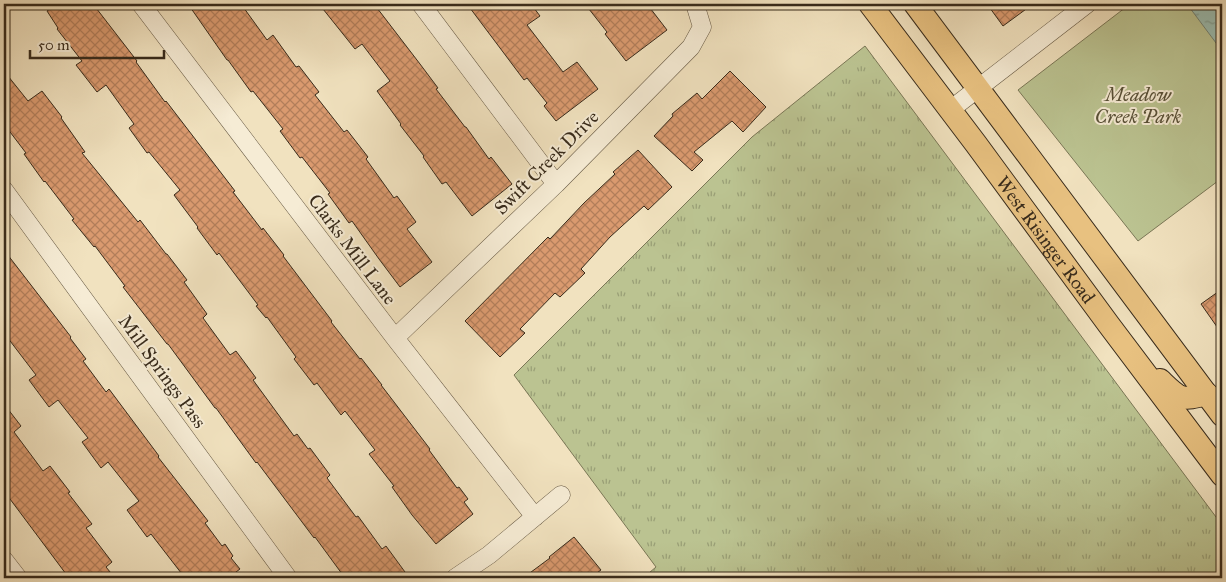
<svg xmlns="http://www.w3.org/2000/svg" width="1226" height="582" viewBox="0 0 1226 582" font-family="'IM FELL Great Primer',serif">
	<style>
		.grass { fill: url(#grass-tufts); stroke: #7a7756 }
		.park { fill: #bbc391; stroke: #7a7756 }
		.water { fill: url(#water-ripples); stroke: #738376 }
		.building { fill: url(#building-cross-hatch); stroke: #382b1b }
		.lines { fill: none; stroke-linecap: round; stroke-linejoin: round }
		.minor-casing { stroke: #665944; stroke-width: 19 }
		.major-casing { stroke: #382b1b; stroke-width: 24 }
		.minor { stroke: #f6ecd5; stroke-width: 18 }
		.major { stroke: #e8c180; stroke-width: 22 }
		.labels { text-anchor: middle; stroke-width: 4; stroke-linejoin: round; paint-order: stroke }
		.park-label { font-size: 19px; font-style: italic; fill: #595138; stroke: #f6ecd5 }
		.street-label { font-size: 19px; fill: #382b1b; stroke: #f6ecd5 }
	</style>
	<defs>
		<pattern id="grass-tufts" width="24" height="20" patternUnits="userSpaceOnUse" patternTransform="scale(1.25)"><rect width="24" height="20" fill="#bbc391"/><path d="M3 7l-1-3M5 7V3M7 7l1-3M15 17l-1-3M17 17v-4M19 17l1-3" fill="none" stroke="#999f76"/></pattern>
		<pattern id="water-ripples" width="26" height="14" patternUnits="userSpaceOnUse" patternTransform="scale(1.25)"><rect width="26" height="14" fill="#9bbeb2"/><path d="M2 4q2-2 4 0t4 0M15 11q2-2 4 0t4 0" fill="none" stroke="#7f9b90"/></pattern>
		<pattern id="building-cross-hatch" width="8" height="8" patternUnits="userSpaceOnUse" patternTransform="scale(1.25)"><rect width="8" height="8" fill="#da9a6f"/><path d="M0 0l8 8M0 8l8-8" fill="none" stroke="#b27e5a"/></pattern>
	</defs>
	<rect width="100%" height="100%" fill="#f1e2bf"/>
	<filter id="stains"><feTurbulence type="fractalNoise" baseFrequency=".004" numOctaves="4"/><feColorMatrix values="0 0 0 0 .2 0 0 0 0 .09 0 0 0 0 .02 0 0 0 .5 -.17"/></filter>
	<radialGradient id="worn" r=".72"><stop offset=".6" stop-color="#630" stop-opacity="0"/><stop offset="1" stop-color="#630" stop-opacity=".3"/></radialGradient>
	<path class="grass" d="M865 46 1222 525V578H643L656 567 514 375 752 137Z"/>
	<path class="park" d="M1130 4H1222V178L1138 241 1018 90Z"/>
	<path class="water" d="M1187 4H1222V51Z"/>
	<path class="building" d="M57 4H93L137 61 136 62 165 102 166 101 235 191 233 192 262 230 263 228 284 255 283 256 332 321 331 322 360 359 361 358 382 385H381L430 449 429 450 457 488 459 487 468 499 464 502 473 514 436 544 412 515 392 487 394 486 369 454 375 450 345 411 341 415 317 383 314 385 294 359 296 357 267 317 266 318 256 306 258 305 219 253 217 255 197 228 198 227 174 195 180 190 149 152 147 153 129 128 134 124 106 85 97 92 76 65 82 61 57 29 58 28 47 11Z
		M188 4H241L267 40 273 35 296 67 299 66 319 92 315 95 344 132 347 130 368 157 366 159 394 198 397 196 416 222 407 229 432 262 400 287 379 259 352 221 349 223 328 194 330 193 302 157 300 158 280 131 283 129 253 91 251 92 228 60H227Z
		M319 4H374L420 64 438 88 436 89 465 127H466L489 159 491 157 512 184 472 216 446 182 442 184 423 157 424 156 400 125 401 124 377 91 390 81 362 44 355 49Z
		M467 4H531L540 16 527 25 563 72 577 62 598 89 556 121 544 106 547 103 527 78 524 80Z
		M585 4H647L667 30 626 61 605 34 607 32Z
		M987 4H1033L1003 26Z
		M4 71 28 101 42 91 62 117 61 118 85 152 82 153 138 222 140 220 166 254H167L187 280 184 282 207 314 203 318 230 355 236 351 256 378 253 380 294 436 297 434 308 449 310 448 330 475 327 478 356 517 358 516 382 549 386 546 405 572 397 578H345L315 537 314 538 257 462 256 463 216 408H215L168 344H167L123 287 125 286 95 246 94 247 72 220 74 219 45 181 44 182 24 154 26 153 4 124Z
		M730 71 766 107 743 132 732 121 694 152 703 160 692 171 654 136 673 116 672 114 697 93 702 99Z
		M638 150 672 187 648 210 644 206 610 237 581 269 585 273 560 297 555 293 520 329 525 333 500 357 465 321 548 237 550 239 584 203 615 174 613 172Z
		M4 250 71 337 70 338 86 359 83 361 106 392 109 389 159 456 158 457 208 521 205 523 222 546 225 544 233 556 231 558 240 569 228 578H185L151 534 147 537 127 510 139 501 108 462 101 468 82 442 88 438 58 400 49 407 29 380 36 375 4 333Z
		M1222 289V334L1201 304Z
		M4 404 21 426 14 432 43 471 50 466 70 492 68 493 92 524 86 528 112 562 106 567 115 578H69L4 491Z
		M574 537 601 570 590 578H523L550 558 549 557Z"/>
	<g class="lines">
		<g class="minor-casing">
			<path id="minor" d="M141 4 395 338 535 517
				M421 4 556 184
				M950 110 1087 4
				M4 190 288 578
				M395 338 556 184 691 47 702 27 695 4
				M4 560 18 578
				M455 578 489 555 561 495"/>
		</g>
		<g class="major-casing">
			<g id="major">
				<path id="s1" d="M870 4 976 144 1109 325 1222 475"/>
				<path d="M915 4 1222 415"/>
				<path d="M1160 380C1180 399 1180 401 1207 394"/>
			</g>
		</g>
		<use href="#minor" class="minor"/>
		<use href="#major" class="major"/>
	</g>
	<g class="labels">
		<g class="park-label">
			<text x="1138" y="101">Meadow<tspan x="1138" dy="22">Creek Park</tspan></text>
		</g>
		<g class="street-label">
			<text transform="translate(546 162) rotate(-45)" y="7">Swift Creek Drive</text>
			<text dy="7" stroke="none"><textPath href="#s1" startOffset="294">West Risinger Road</textPath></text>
			<text transform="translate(353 249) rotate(53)" y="7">Clarks Mill Lane</text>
			<text transform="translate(163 371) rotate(54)" y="7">Mill Springs Pass</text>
		</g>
	</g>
	<rect width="1226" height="582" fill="none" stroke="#f1e2bf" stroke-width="20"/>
	<rect x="5" y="5" width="1216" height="572" fill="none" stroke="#382b1b" stroke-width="2.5"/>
	<rect x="10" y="10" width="1206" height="562" fill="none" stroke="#382b1b"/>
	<path d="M30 50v8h134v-8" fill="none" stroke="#382b1b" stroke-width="2.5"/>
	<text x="38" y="50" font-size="15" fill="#382b1b" stroke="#f6ecd5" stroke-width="4" paint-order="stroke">50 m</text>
	<rect width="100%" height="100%" filter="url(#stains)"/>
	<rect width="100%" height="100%" fill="url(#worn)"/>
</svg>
